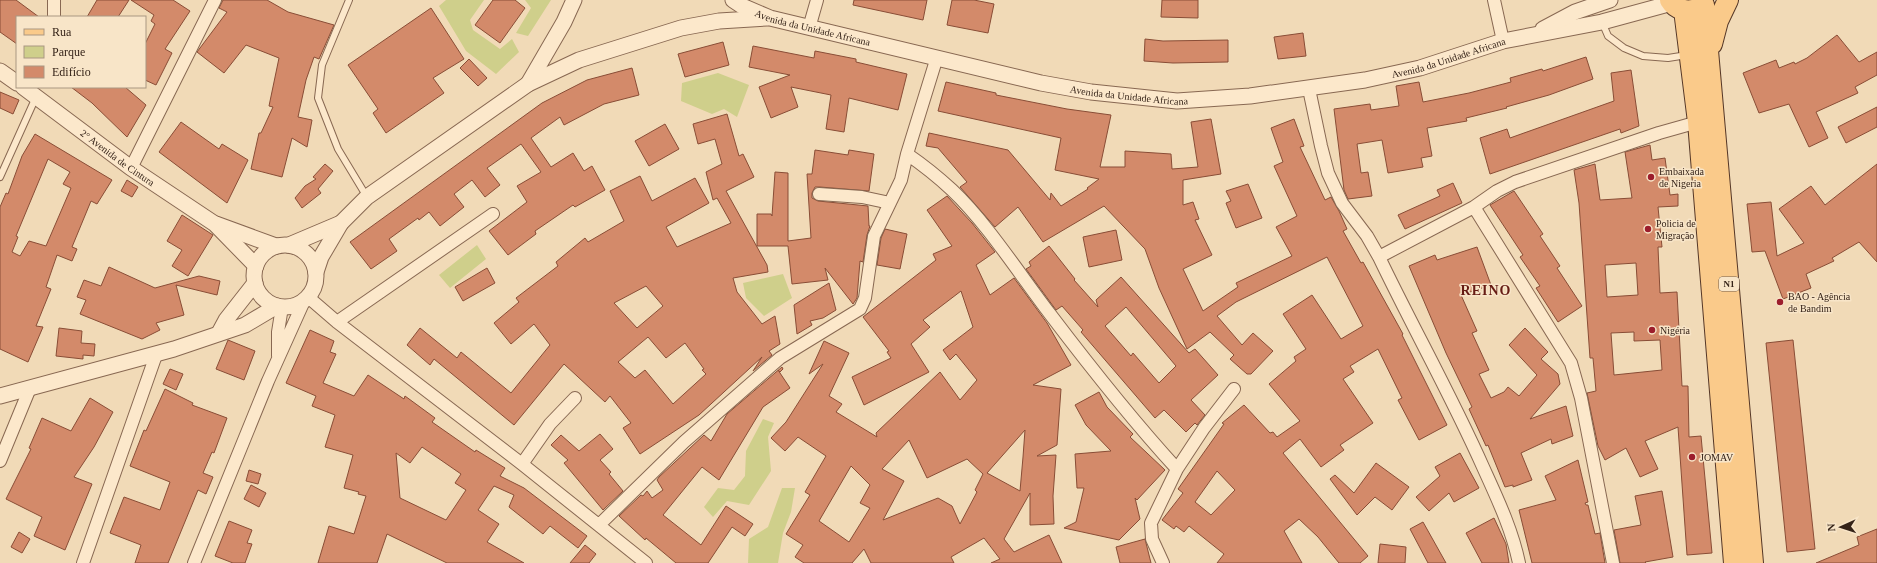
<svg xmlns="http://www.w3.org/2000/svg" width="1877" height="563" viewBox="0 0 1877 563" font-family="'Times New Roman',serif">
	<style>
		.green { fill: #cfcf8b }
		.building { fill: #d38a6a; stroke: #894d36; fill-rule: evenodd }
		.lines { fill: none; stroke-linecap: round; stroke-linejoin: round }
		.service-casing { stroke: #886852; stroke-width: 8 }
		.minor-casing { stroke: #886852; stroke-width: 14 }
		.tertiary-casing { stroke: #886852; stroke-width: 17 }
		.primary-casing { stroke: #553727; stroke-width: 22 }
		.service { stroke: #fce8cb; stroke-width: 6 }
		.minor { stroke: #fce8cb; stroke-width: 12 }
		.tertiary { stroke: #fce8cb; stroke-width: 15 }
		.primary { stroke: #faca8a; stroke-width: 20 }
		.poi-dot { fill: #9c1d2c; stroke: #f8e5c8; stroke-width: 1.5 }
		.labels { text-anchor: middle; stroke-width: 3; stroke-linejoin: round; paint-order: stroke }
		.shield { fill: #f8e5c8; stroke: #705d4d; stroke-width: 1 }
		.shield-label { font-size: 9px; font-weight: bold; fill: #352318 }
		.street-label { font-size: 10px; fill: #352318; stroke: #f8e5c8 }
		.poi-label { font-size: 10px; fill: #352318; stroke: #f8e5c8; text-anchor: start }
		.district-label { font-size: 14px; font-weight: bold; letter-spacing: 1px; fill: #661c14; stroke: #f8e5c8 }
	</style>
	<rect width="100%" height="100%" fill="#f1dab7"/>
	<path class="green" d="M446 0H484L470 20 473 30 500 49 512 39 519 52 496 74 466 51 439 6Z
		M525 0H551L528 36 516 33 531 8Z
		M718 73 749 85 737 117 724 109 712 114 681 101 682 83Z
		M477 245 486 259 450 288 439 275Z
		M783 274 792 298 764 316 746 298 743 283Z
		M763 419 774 423 768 437 771 471 749 505 727 501 713 517 704 507 718 488 734 490 745 476 746 451Z
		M782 488H795L791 512 783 533 778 563H748L749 539 768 527Z"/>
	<path class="building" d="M0 0H16L39 17H17V44L0 32Z
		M97 0H129L118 17H87Z
		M131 0H173L190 11 165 49 172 53 156 85 145 80V44L155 24 151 21 154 15Z
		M223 0H267L288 12 334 25 319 59 314 57 306 80 298 117 312 120 307 147 292 138 282 177 251 169 259 133H261L273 107 269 106 279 58 246 45 224 73 197 52 227 12 219 8Z
		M493 0H515L525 8 500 43 475 25Z
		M854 0H927L923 20 853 5Z
		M952 0H974L994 4 988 33 947 25Z
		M1162 0H1198V18L1161 17Z
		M431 8 464 59 433 78 444 93 386 133 373 113 378 109 348 65Z
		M1303 33 1306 56 1278 59 1274 37Z
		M1837 35 1859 62 1877 52V75L1855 87 1858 93 1816 112 1828 138 1809 147 1789 104 1759 113 1743 73 1776 60 1779 68 1794 62 1795 64 1807 58Z
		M1145 39 1163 41 1228 40V62L1173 63 1144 61Z
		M723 42 729 65 685 77 678 54Z
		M753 46 814 58 815 51 856 59V62L907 74 898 110 849 98 844 132 826 129 831 95 791 87 798 107 771 118 759 87 790 75 749 67Z
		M1586 57 1593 79 1549 95 1506 107 1507 108 1466 118 1467 121 1427 128 1432 156 1421 158 1423 167 1388 173 1382 140 1357 144 1361 173 1368 172 1372 196 1348 199 1344 190 1334 109 1370 104 1371 110 1399 106 1396 86 1419 82 1423 102 1469 93 1511 82 1510 78 1542 69 1543 71Z
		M469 59 487 78 478 86 460 68Z
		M632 68 639 95 604 104 564 125 560 117 531 138 551 167 573 153 584 171 592 166 605 190 575 207 573 205 535 231 536 234 508 255 489 231 527 202 517 186 541 172 521 144 487 168 500 185 485 197 472 180 454 194 464 207 440 226 429 212 419 220 418 218 389 239 397 251 371 269 350 242 542 103 587 80Z
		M1631 70 1639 126 1621 133 1620 129 1490 174 1480 138 1507 129 1510 138 1614 101 1611 73Z
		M946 82 996 93V95L1067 109 1111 115 1100 167H1125V151L1171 154 1172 169 1198 167 1191 122 1211 119 1221 174 1183 180V205L1193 202 1199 219 1195 220 1212 255 1183 269 1203 311 1238 287 1236 283 1292 256 1276 227 1297 216 1274 166 1283 162 1271 128 1294 119 1304 146 1300 147 1325 200 1331 197 1339 211 1347 229 1343 231 1361 263 1363 262 1403 334 1402 335 1447 425 1419 440 1398 400 1402 398 1378 349 1350 366 1354 372 1343 379 1373 423 1340 445 1344 450 1321 467 1300 439 1283 453 1368 556 1360 563H1339L1318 537 1299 519 1284 531 1302 563H1217L1224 554 1189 526 1184 532 1176 526 1174 529 1162 520 1183 493 1178 489 1224 424 1222 423 1244 405 1270 433 1273 432 1277 437 1300 421 1269 384 1296 361 1294 357 1306 349 1283 314 1312 295 1341 339 1363 326 1327 257 1236 302 1217 316 1242 345 1253 333 1273 351 1251 374H1247L1230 359 1234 355 1210 332 1187 349 1159 288 1145 249 1104 206 1043 242 1018 207 995 227 960 187 967 182 938 148 926 146 929 133 1008 150 1050 200 1051 193 1061 206 1088 189 1087 188 1099 179 1055 170 1061 138 938 111ZM1217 471 1235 490 1211 515 1195 502Z
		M71 87H125L146 105 127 137 92 103Z
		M0 92 19 100 13 114 0 108Z
		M1877 107V127L1846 143 1838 127Z
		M727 114 739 156 743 154 754 177 726 191 767 265 768 272 733 278 737 292 762 324 775 316 780 344 769 351 772 355 753 371 762 357 699 415 640 454 623 428 631 423 610 396 605 402 564 364 514 425 434 359 430 365 407 345 420 328 457 358 461 352 511 393 550 345 534 324 511 344 494 323 519 302 516 298 558 266 556 262 585 238 588 242 624 221 610 191 640 176 652 201 695 178 709 203 666 227 677 247 731 223 717 198 713 200 706 172 722 164 715 139 698 144 693 124ZM646 286 663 306 637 328 614 303ZM648 337 666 358 685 343 704 369 702 370 706 374 673 404 645 370 635 378 618 362Z
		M181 122 219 149 222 144 248 160 227 203 159 152Z
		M665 124 679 149 649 166 635 141Z
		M35 134 112 180 97 204 91 201 72 247 77 249 72 261 57 255 46 287 51 289 36 326 43 327 28 362 0 349V207L6 193 8 194 22 156ZM48 159 70 172 63 184 71 188 46 246 29 241 20 256 12 252 18 237 16 236Z
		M1650 145 1652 160 1665 158 1670 195 1678 194V206L1658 207 1662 247H1658L1660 293 1677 292 1682 386H1688L1689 437 1701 436 1712 553 1687 555 1678 427 1645 441 1658 469 1640 477 1626 448 1605 460 1598 446 1587 393 1596 391 1593 358H1590L1579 203 1574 170 1595 164 1600 200 1632 198 1625 152ZM1636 263 1638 295 1607 297 1605 265ZM1634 332V341L1660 340 1662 370 1614 375 1611 333Z
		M815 150 848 155 849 150 874 154 869 191 820 187H815L812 193V198L818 201 868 206 869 226H870L867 235 863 262 860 261 857 298 853 304 825 268 828 280 792 284 788 246H757V214H771L772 216 775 172 788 173V241L811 238 807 174H812Z
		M325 164 333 171 318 189 321 193 302 208 295 198 305 186 316 179 313 177Z
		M1877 164V262L1859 242 1832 258 1834 261 1806 274 1811 288 1783 299 1765 251 1752 252 1747 204 1771 202 1777 256 1804 243 1779 209 1811 186 1825 205Z
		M127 180 138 187 132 197 121 191Z
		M1453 183 1462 203 1405 229 1398 215 1440 196 1437 190Z
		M1248 184 1262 218 1236 228 1226 203 1231 201 1226 191Z
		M1514 191 1543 234 1540 236 1560 266 1557 268 1582 306 1558 322 1536 288 1540 286 1520 257 1523 255 1490 205Z
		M947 196 972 223 995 252 976 265 990 295 1014 278 1047 323 1071 365 1033 385 1061 389 1057 445 1037 456 1056 455 1053 496 1054 524 1030 525V493L1004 539 1014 552 1049 535 1062 563H991L1000 559 984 538 951 557 954 563H871L864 549 852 563H804L795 557 803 545 786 534 810 495 805 492 826 456 798 437 785 451 771 438 786 422 823 364 809 374 824 341 849 353 829 396 842 404 836 412 877 437 876 433 940 372 960 400 977 380 956 354 950 360 943 350 973 327 961 291 923 320 930 327 911 344 929 372 864 405 852 377 891 358 887 352 889 351 863 317 936 260 933 254 952 246 927 210ZM1025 430 1023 457 1020 491 987 473ZM909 440 927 478 967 459 983 474 975 490 977 492 960 524 952 506 938 498 883 520 904 481 882 469ZM851 466 870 485 860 503 870 508 849 542 819 521Z
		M182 215 213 235 188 276 172 266 182 250 167 241Z
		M885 229 907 234 900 269 877 265 881 238Z
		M1116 230 1122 260 1089 267 1083 237Z
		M1049 246 1075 279 1074 280 1098 307 1096 300 1121 277 1189 353 1195 349 1218 375 1191 400 1205 415 1197 425 1195 423 1186 432 1164 410 1155 418 1081 332 1083 330 1062 306 1056 310 1026 269 1031 266 1029 262ZM1126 307 1176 366 1159 383 1133 353 1131 356 1105 326Z
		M1477 247 1491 285 1461 295 1477 331 1472 333 1489 370 1479 374 1491 398 1504 392 1508 387 1519 396 1537 375 1509 345 1525 328 1548 352 1541 359 1558 374 1560 384 1530 419 1566 406 1573 436 1552 444 1551 439 1521 453 1532 480 1513 487V485L1505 487 1488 445 1486 446 1469 409 1472 407 1446 353 1409 266 1435 255 1437 260Z
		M109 267 155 288 199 276 220 281 217 295 176 285 184 315 156 323 160 330 142 339 80 314 86 300 77 297 84 280 101 286Z
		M487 268 495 283 463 301 455 287Z
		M829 283 836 310 823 318 810 321 812 325 797 334 794 305Z
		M59 328 82 331 81 343 95 344 94 356 83 355V359L56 356Z
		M310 330 334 341 330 352 336 354 323 383 354 396 368 375 404 399 405 396 435 418 432 422 475 452 476 450 505 468 500 476 524 488 587 536 578 548 550 526 543 534 509 507 514 495 494 486 478 510 499 524 487 542 524 563H447L387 534 377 563H318L329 526 354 534 366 496 358 494 359 492 344 488 353 455 325 447 335 415 312 406 316 396 286 383ZM422 447 461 474 455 483 466 490 446 520 400 498 396 453 410 463Z
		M228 340 255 351 244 380 216 369Z
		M1793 340 1815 549 1787 552 1766 343Z
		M782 367 783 369 780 372 778 370 790 388 763 407 719 480 702 467 663 515 701 545 726 506 753 524 745 536 732 527 708 563H676L646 538 645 540 619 516 641 495 643 496 647 491 652 498 663 490 657 480 659 477 704 435 711 441 727 414Z
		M170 369 183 374 176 390 163 384Z
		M165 389 193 403 192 405 227 418 214 453 212 452 203 473 213 477 206 494 198 490 168 563H135L141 545 110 533 124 497 160 510 170 482 130 466 144 430 146 431Z
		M1099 392 1107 407 1133 434 1130 437 1165 470 1137 500 1135 498 1140 519 1119 540 1064 528 1076 522 1084 488H1077L1075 454 1111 451 1086 425 1075 405Z
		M90 398 113 412 94 447 74 477 92 484 65 550 34 536 42 517 6 499 31 449 29 448 42 418 71 431Z
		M600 434 613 449 600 460 611 472 609 474 623 491 603 510 564 463 568 460 551 445 561 435 579 451Z
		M1460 453 1479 488 1454 502 1449 493 1429 511 1416 497 1440 476 1435 467Z
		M1578 460 1588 502 1585 503 1586 505H1588L1595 534 1600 533 1605 563H1532L1519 510 1556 500 1545 476Z
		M1376 463 1409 487 1392 510 1375 497 1357 515 1330 479 1335 475 1354 493Z
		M249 470 261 474 258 484 246 481Z
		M251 485 266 493 259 507 244 499Z
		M1662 491 1673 557 1645 562 1646 563H1620L1614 530 1641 525 1635 496Z
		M1494 518 1506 544 1509 563H1482L1466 533Z
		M229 521 252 530 247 543 252 544 245 563H233L215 556Z
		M1423 522 1446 563H1428L1410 529Z
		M1877 529V563H1816L1859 545 1857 537Z
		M19 532 30 539 22 553 11 547Z
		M1145 539 1151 563H1120L1116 547Z
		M1380 544 1406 547 1405 563H1378Z
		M585 545 596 554 589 563H570Z"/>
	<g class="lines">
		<g class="service-casing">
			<path id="service" d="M349 0 322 65 318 98 338 149 367 197
				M1602 22 1608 36 1624 48 1643 56 1668 58 1687 55
				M0 177 36 97"/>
		</g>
		<g class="minor-casing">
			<path id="minor" d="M54 0V17
				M1494 0 1503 41
				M809 28 817 0
				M937 57 907 154C923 165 938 177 952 190 987 223 1020 275 1050 314 1091 368 1132 420 1177 469L1151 523 1152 539 1163 563
				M1309 89 1321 146 1328 173 1342 203 1367 236 1379 257 1474 207 1571 363 1581 398 1613 563
				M131 168 215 0
				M819 194 862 197 890 203
				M1474 207 1497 191 1515 182 1659 133 1698 122
				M1379 257C1413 328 1451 395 1483 467 1497 498 1512 529 1519 563
				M308 297 337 322 522 464 646 563
				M337 322 493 214
				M278 356V332L282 307
				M0 461 30 388
				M522 464 550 424 575 398
				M1177 469 1204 428 1234 389
				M599 525 684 442 780 358 860 309 865 298 874 236 901 180 907 154
				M83 563 156 355
				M194 563 268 381 304 301"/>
		</g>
		<g class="tertiary-casing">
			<g id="tertiary">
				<path id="s1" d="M733 0 742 6 770 18 1041 83 1091 92 1177 101 1250 96 1365 80 1420 68 1503 41 1602 22 1672 3"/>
				<path d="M1543 29 1575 12 1610 0"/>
				<path d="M0 71 17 83"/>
				<path d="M528 84 564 22 574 0"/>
				<path id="s2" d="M23 87 131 168 215 224 256 266"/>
				<path d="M216 224 276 246"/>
				<circle cx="285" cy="276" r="31"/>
				<path d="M289 245 341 223"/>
				<path d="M316 272 321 257 341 223 367 197 528 84 579 60 681 28 719 21 767 18"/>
				<path d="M219 333 226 320 255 283"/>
				<path d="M0 396 174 349 245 325 277 306"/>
			</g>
		</g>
		<g class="primary-casing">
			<path id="primary" d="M1670 0C1676 10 1687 12 1697 9
				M1704 5 1753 563
				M1684 10 1698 122 1734 563
				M1712 44 1718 21 1728 0"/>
		</g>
		<use href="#service" class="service"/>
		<use href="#minor" class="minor"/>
		<use href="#tertiary" class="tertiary"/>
		<use href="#primary" class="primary"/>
	</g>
	<g class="poi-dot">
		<circle cx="1651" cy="177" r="4"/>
		<circle cx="1648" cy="229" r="4"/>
		<circle cx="1780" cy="302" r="4"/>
		<circle cx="1652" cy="330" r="4"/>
		<circle cx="1692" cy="457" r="4"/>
	</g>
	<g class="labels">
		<rect class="shield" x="1719" y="277" width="20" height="14" rx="3"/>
		<g class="shield-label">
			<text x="1729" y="287">N1</text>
		</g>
		<g class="street-label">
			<text dy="4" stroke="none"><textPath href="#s1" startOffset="85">Avenida da Unidade Africana</textPath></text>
			<text dy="4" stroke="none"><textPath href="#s1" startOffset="733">Avenida da Unidade Africana</textPath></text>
			<text dy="4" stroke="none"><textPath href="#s1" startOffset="409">Avenida da Unidade Africana</textPath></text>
			<text dy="4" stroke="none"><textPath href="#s2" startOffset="118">2° Avenida de Cintura</textPath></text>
		</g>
		<g class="poi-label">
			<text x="1659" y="175">Embaixada<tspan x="1659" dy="12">de Nigeria</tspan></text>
			<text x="1656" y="227">Policia de<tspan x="1656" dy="12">Migração</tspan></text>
			<text x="1788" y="300">BAO - Agência<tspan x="1788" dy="12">de Bandim</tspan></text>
			<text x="1660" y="334">Nigéria</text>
			<text x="1700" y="461">JOMAV</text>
		</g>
		<g class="district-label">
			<text x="1486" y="295">REINO</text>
		</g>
	</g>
	<rect x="16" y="16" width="130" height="72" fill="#f8e5c8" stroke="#aa9782"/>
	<rect x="24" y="29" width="20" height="6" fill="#faca8a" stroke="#aa9782"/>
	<text x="52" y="36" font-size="12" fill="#352318">Rua</text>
	<rect x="24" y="46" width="20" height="12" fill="#cfcf8b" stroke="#aa9782"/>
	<text x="52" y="56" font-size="12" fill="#352318">Parque</text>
	<rect x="24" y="66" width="20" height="12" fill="#d38a6a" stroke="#aa9782"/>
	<text x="52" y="76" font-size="12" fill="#352318">Edifício</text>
	<g transform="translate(1841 527) rotate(267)" stroke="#f8e5c8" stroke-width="3" paint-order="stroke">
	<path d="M0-3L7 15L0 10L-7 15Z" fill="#352318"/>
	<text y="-6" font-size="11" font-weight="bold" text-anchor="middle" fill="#352318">N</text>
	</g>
</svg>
